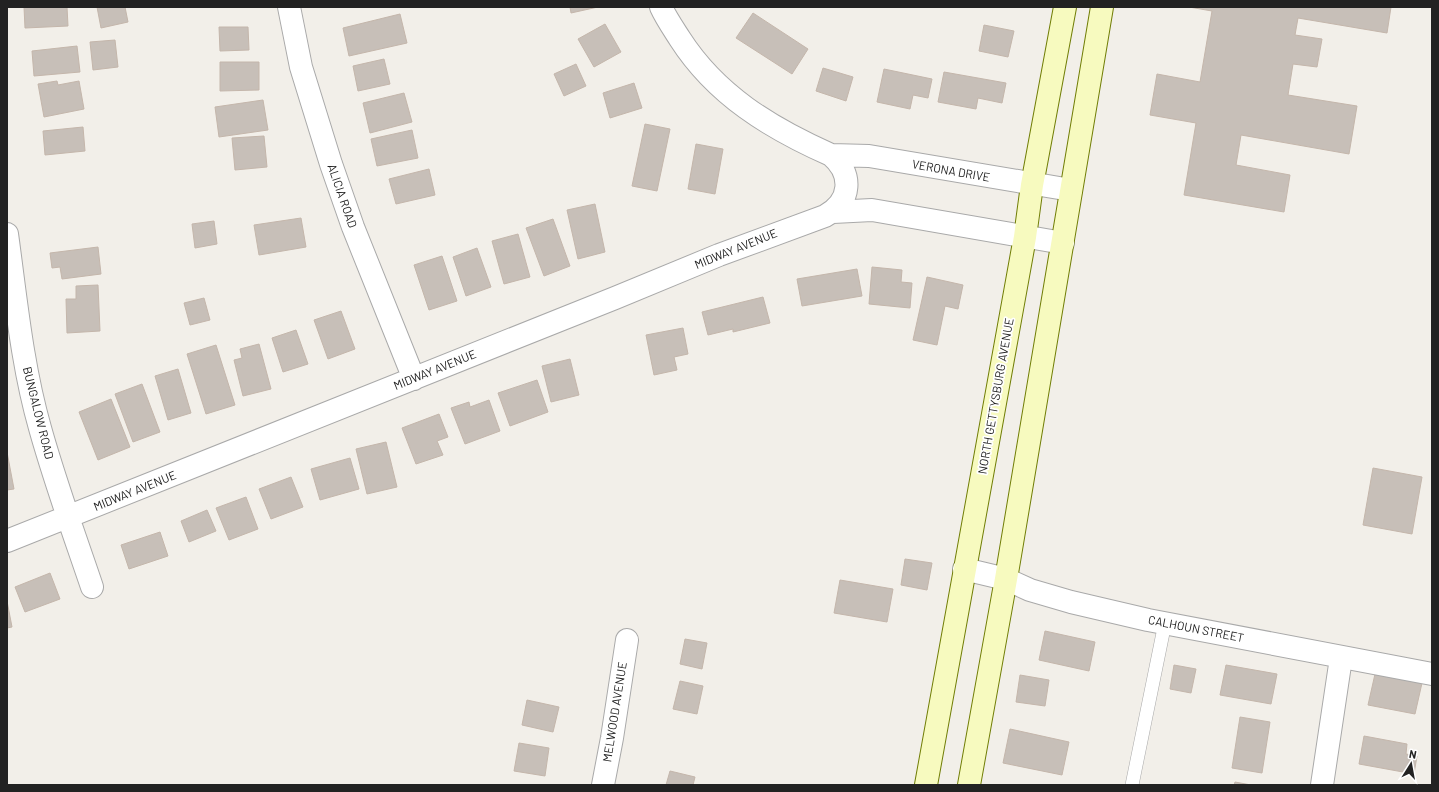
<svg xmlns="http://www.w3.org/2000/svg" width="1439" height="792" viewBox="0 0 1439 792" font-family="Barlow,sans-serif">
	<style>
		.building { fill: #c7bfb8; stroke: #c4b6ab }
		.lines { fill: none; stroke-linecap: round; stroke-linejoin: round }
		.service-casing { stroke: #a9a9a9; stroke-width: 14 }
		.minor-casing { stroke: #a9a9a9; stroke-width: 24 }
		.secondary-casing { stroke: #707d05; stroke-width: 24 }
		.service { stroke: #fff; stroke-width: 13 }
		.minor { stroke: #fff; stroke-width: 22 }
		.secondary { stroke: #f7fabf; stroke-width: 22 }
		.labels { text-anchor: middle; stroke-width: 3.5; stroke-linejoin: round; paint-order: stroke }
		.street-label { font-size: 12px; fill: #222; stroke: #fff }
	</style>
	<rect width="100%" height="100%" fill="#f2efe9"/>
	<path class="building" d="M24 7H67L68 26 25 28Z
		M97 7H125L128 22 101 28Z
		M570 7H598L571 13Z
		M1189 7H1391L1387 33 1298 18 1295 35 1322 39 1317 67 1293 64 1288 95 1357 106 1349 154 1241 135 1236 165 1290 175 1284 212 1184 195 1196 123 1150 115 1157 74 1200 82 1212 11Z
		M753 13 808 49 792 74 736 38Z
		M400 14 407 43 349 56 343 28Z
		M605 24 621 52 594 67 578 39Z
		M984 25 1014 31 1008 57 979 51Z
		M219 27H248L249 50 220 51Z
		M115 40 118 67 93 70 90 42Z
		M77 46 80 72 34 76 32 51Z
		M384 59 390 84 358 91 353 66Z
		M220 62H259V90L220 91Z
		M576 64 586 86 564 96 554 74Z
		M823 68 853 77 846 101 816 91Z
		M884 69 932 79 928 98 913 95 910 109 877 102Z
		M944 72 1006 83 1002 103 978 98 976 109 938 102Z
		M57 81 58 85 79 81 84 109 44 117 38 84Z
		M634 83 642 108 610 118 603 93Z
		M404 93 412 122 370 133 363 103Z
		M263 100 268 130 219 137 215 107Z
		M645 124 670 129 657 191 632 186Z
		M83 127 85 151 45 155 43 131Z
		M412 130 418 158 377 166 371 139Z
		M264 136 267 167 235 170 232 138Z
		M696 144 723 149 715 194 688 189Z
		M429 169 435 195 396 204 389 179Z
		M595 204 605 252 578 259 567 210Z
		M301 218 306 247 259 255 254 225Z
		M553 219 570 266 544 276 526 228Z
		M214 221 217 244 195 248 192 224Z
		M518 234 530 277 504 284 492 241Z
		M98 247 101 274 62 279 60 267 52 268 50 253Z
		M477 248 491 287 466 296 453 257Z
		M442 256 457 301 429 310 414 265Z
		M872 267 902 270 901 282 912 283 910 308 869 304Z
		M857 269 862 296 802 306 797 279Z
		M927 277 963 285 958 309 945 306 937 345 913 340Z
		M98 285 100 331 67 333 66 299H76V286Z
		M763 297 770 323 733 332V329L708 335 702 312Z
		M204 298 210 320 190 325 184 303Z
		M341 311 355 349 328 359 314 320Z
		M683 328 688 354 674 357 677 370 654 375 646 335Z
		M296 330 308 364 283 372 272 338Z
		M259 344 271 389 243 396 234 360 242 358 240 349Z
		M216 345 235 405 206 414 187 354Z
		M570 359 579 395 551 402 542 366Z
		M178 369 191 413 168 420 155 376Z
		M537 380 548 412 510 426 498 393Z
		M142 384 160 432 133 442 115 394Z
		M111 399 130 447 98 460 79 412Z
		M489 400 500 431 465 444 451 408 469 402 470 407Z
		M439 414 448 437 437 441 443 455 416 464 402 428Z
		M386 442 397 487 367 494 356 449Z
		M7 452 14 489 7 490Z
		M350 458 359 489 320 500 311 469Z
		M1373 468 1422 477 1412 534 1363 525Z
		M291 477 303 507 271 519 259 489Z
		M246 497 258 529 229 540 216 508Z
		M207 510 216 531 189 542 181 521Z
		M160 532 168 556 129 569 121 545Z
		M905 559 932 563 927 590 901 585Z
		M50 573 60 599 25 612 15 587Z
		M840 580 893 589 887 622 834 613Z
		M7 601 12 627 7 628Z
		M1045 631 1095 642 1089 671 1039 660Z
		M685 639 707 643 702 669 680 664Z
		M1174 665 1196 669 1191 693 1170 689Z
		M1226 665 1277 674 1271 704 1220 695Z
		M1375 674 1422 683 1415 714 1368 705Z
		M1020 675 1049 680 1045 706 1016 702Z
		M680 681 703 686 697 714 673 709Z
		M527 700 559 707 553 732 522 725Z
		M1240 717 1270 722 1262 773 1232 768Z
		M1010 729 1069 742 1062 775 1003 763Z
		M1364 736 1407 744 1406 754 1417 756 1414 774 1359 764Z
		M519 743 549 748 545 776 514 771Z
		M670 771 695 777 693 785H666Z
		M1235 782 1251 785H1234Z"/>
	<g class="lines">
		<g class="service-casing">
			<path id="service" d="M1132 785 1165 623"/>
		</g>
		<g class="minor-casing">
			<path id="minor" d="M289 7 301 67 331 164 353 227 414 379
				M831 155 869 156 1071 190
				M833 212 872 210 1063 243
				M7 234C16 299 22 365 40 428 55 482 74 534 92 587
				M7 541 615 298 719 255 825 216C852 201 853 174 831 155 770 128 716 95 680 39 673 28 666 18 661 7
				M964 569 1006 579 1030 590 1071 602 1148 620 1432 674
				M603 785 612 738 627 640
				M1322 785 1341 658"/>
		</g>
		<g class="secondary-casing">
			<path id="secondary" d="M926 785 1025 237 1032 185 1065 7
				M969 785 1006 579 1102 7"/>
		</g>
		<use href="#service" class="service"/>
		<use href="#minor" class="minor"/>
		<use href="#secondary" class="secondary"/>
	</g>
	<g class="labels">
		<g class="street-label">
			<text transform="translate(951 171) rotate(10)" y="4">VERONA DRIVE</text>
			<text transform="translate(342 196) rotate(71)" y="4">ALICIA ROAD</text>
			<text transform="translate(736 249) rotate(-22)" y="4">MIDWAY AVENUE</text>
			<text transform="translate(435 370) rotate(-22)" y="4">MIDWAY AVENUE</text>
			<text transform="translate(996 396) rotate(-80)" y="4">NORTH GETTYSBURG AVENUE</text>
			<text transform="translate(38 413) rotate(76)" y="4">BUNGALOW ROAD</text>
			<text transform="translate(135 491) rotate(-22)" y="4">MIDWAY AVENUE</text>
			<text transform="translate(1196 629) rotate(11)" y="4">CALHOUN STREET</text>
			<text transform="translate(615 712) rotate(-81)" y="4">MELWOOD AVENUE</text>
		</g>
	</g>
	<rect width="1439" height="792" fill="none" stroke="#222222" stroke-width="16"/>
	<g transform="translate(1411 764) rotate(11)" stroke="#ffffff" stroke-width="3" paint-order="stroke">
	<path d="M0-3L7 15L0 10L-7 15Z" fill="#222222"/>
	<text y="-6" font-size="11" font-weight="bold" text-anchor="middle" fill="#222222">N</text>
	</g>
</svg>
